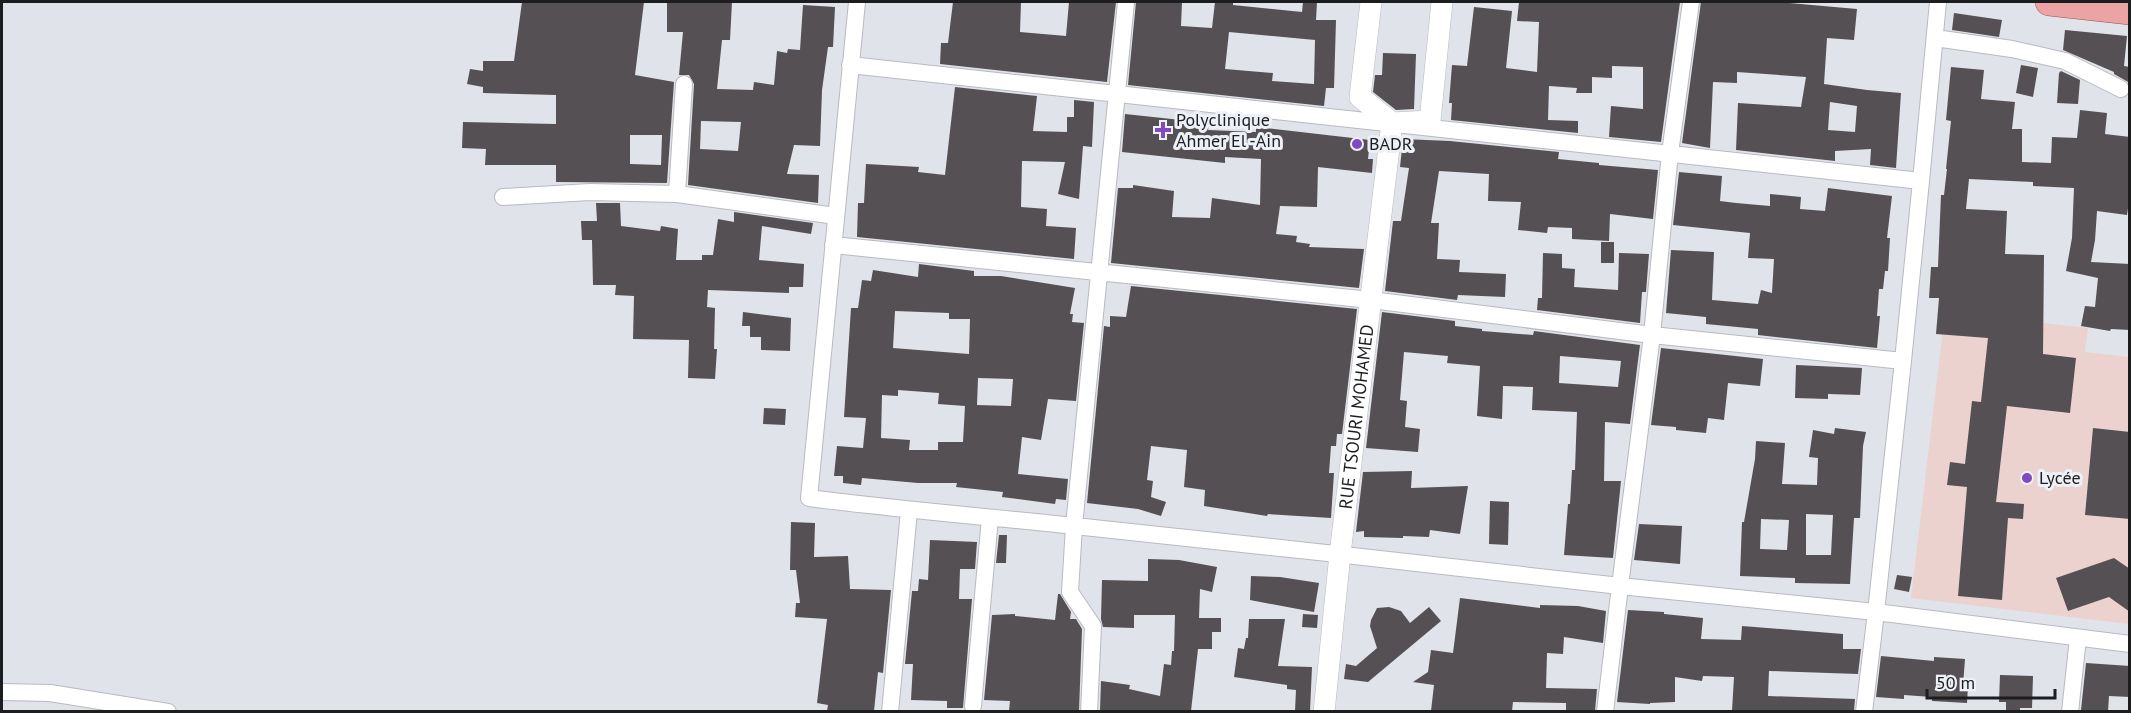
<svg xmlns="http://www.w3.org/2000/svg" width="2131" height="713" viewBox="0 0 2131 713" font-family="'PT Sans',sans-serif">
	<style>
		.education { fill: #ecd2cf }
		.building { fill: #555053; fill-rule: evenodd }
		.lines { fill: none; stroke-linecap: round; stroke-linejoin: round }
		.minor-casing { stroke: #b8bac0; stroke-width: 18 }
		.tertiary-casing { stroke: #b8bac0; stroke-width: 22 }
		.primary-casing { stroke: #9b4c4e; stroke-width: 28 }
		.minor { stroke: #fff; stroke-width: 16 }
		.tertiary { stroke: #fff; stroke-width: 21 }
		.primary { stroke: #eca3a4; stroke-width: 27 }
		.poi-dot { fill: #8248be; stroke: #edf0f6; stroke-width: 2 }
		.labels { text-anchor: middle; stroke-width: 6; stroke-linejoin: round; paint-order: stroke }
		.poi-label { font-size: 18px; fill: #1c1d1f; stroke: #edf0f6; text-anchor: start }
		.street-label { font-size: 18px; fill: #1c1d1f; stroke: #edf0f6 }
	</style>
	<rect width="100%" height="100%" fill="#e0e3e9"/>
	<path class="education" d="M1945 312 2088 328 2085 352 2129 357V624L1911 598Z"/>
	<path class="building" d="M522 2H644L635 75 674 82 667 183 556 182V165H485L486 149 462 148 463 122 556 124V95L483 93V87L467 84 470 69 483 71V61H514ZM630 135H662L661 165 630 164Z
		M667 2H732L730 40H722L717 89 753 90 754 82 774 85 777 51 787 53 788 49 800 50 803 5 835 7 833 47H828L822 90 820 146 794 145 787 174 819 175 818 203 688 185 694 84 689 75H679L683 32H667ZM701 121 741 122 738 151 700 149Z
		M953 2H1021L1020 32 1066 36 1069 2H1116L1107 82 940 64 941 43H948Z
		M1136 2H1182L1181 26 1212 28 1215 2H1233V5L1302 12 1303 2H1317L1316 20H1336L1334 88H1326L1324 106 1128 85ZM1229 32 1315 40 1314 84 1272 81 1273 73 1225 69Z
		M1519 2H1680L1661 142 1609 137 1611 106 1643 109V67L1612 66V78L1592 77V93H1576L1577 88 1549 86 1548 120 1578 121V133L1451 120 1452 103H1449L1452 65 1467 66 1474 7 1512 11 1506 68 1537 72 1539 22 1517 21Z
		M1701 2H1777L1857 9 1854 40 1827 38 1824 84 1867 90 1901 93 1896 168 1870 165 1871 149 1835 151V161L1736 150 1738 103 1801 107 1806 77 1737 72V83L1713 82 1710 148 1682 143ZM1830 102 1857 106 1855 132 1828 130Z
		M1954 13 2002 20 1999 37 1952 30Z
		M2065 30 2127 36 2124 66 2130 67V83L2114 74V72L2063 50Z
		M1383 53 1416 54 1414 109 1396 110 1373 92 1375 75H1382Z
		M2021 65 2038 68 2033 97 2016 93Z
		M1951 67 1984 70 1981 99 2015 102 2012 129H2022V162L2051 163 2052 137 2077 138 2080 110 2107 113 2105 134 2130 137V195L2127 215 2097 211 2095 240 2091 262 2130 264V330L2111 329 2110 331 2081 326 2085 306 2095 307 2098 278 2066 271 2072 238 2074 188 2033 186V182L1969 179 1966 209 2007 211 2005 254 2044 255 2043 354 2076 358 2070 413 2007 406 1996 502 2024 504 2023 519 2008 518 2002 600 1958 596 1967 487 1947 485 1950 462 1965 464 1972 401 1981 402 1988 338 1936 334 1939 298H1929L1931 267H1938L1941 195H1944L1947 169H1946L1951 121 1946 120Z
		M2061 71 2080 80 2078 104 2057 103 2059 73Z
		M955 87 1037 96 1033 131 1067 132V117H1074V100L1094 102 1092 147 1083 146 1079 199 1058 194 1065 162 1022 161 1021 207 1047 209 1046 226 1076 228 1074 259 857 237 858 203H864L866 164 919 167 918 172 945 175Z
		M1125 114 1209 123 1208 130 1256 132V127L1370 140 1368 159H1373L1372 173 1318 167 1317 207 1280 206 1276 234 1297 236 1296 242 1310 244 1309 247 1364 249 1359 288 1111 263 1118 188H1133V185L1174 191 1172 217 1210 218 1212 198 1260 205 1261 159 1225 157V163L1122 152Z
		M1403 139 1450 141 1559 152 1558 159 1599 163V165L1658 170 1653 219 1610 214 1609 241 1572 239V228L1548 227 1547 233 1518 230 1521 202 1488 201 1489 174 1439 171 1431 223H1439L1437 259 1460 260 1459 272 1506 274 1505 297 1458 295 1457 300 1385 291 1393 221H1401L1409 168 1400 167Z
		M1679 172 1722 176 1720 201 1736 203 1770 206V194L1801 197 1800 209 1825 211 1828 188 1892 196 1887 238H1890L1888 271H1885L1883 289H1879L1877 316H1880L1877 348 1758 335V329L1706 324V317L1666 313 1671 250 1714 252 1712 300 1758 304 1761 290 1772 293 1774 259 1748 258 1750 233 1673 225Z
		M596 203H620L621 226 660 231 661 226 678 229 676 260H702V255H713L718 219 734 222V212L813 223 811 234 762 226 759 260 804 264 803 287H789V293L708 290 707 307 715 308 714 349H717L715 379 688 378 689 340 633 339 634 296 615 295 616 285H593L592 240H582L581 221H597Z
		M1601 242H1614V263H1601Z
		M1543 253 1562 254V268L1575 269 1574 287 1618 290 1619 253 1649 254 1646 292H1642L1640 323 1537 310 1538 298H1542Z
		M919 264 974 271V276H1001L1075 288 1070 314H1073L1072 322 1084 323 1076 401 1048 399 1041 440 1022 437 1018 474 1068 479 1066 500 1056 499 1055 504 1002 497 1003 492 956 487 957 483H918L862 478 861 485 843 483V476H834L837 446 863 448 866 418 844 417 851 308H858L862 280 871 281 873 270 918 277ZM895 311 949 313V319H970L969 354 893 348ZM978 378 1013 379 1011 406 977 405ZM898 390 939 393 938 404 965 406 963 442H938V450H909L910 440 881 438 882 395 898 396Z
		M1131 286 1357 309 1342 434H1337L1336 446H1331L1329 473H1334L1331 518 1268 514 1267 516 1204 506 1205 490 1184 487 1187 450 1151 446 1147 480 1153 481 1151 497 1166 502 1161 516 1138 509 1087 503 1104 326 1110 327V316L1126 317Z
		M743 312 791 318 790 351 761 350V337H750V326H742Z
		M1382 312 1455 321V326L1482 329V331L1533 335 1534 331 1640 345 1630 424 1605 422 1604 481H1621L1613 558 1564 555 1568 504H1570L1572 470H1575L1577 412 1532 410 1533 387 1503 386 1502 419 1477 416 1480 366 1447 363 1448 356 1404 352 1400 400 1407 401 1405 427 1420 429 1418 452 1366 448ZM1560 356 1621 361 1618 387 1559 383Z
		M1661 348 1763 359 1760 386 1728 383 1724 420 1708 418 1706 433 1676 430V427L1651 425Z
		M1796 365 1862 368 1860 395 1828 394V399L1795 398Z
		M764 408 786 409 785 425 763 424Z
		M1835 428 1866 432 1863 446 1860 518H1854L1850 584 1795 583V578L1740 576 1742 522H1744L1755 459 1756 441 1785 443 1782 484 1817 485 1818 458 1809 457 1813 430 1834 434ZM1806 514 1833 515 1831 555H1806ZM1761 519 1789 520 1787 550 1760 549Z
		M2093 428 2130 432V519L2085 515Z
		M1412 471 1411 488 1468 486 1460 534 1430 530 1429 537 1403 536V538L1364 537V531L1356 532 1363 472Z
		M1490 501 1509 502 1508 545 1489 544Z
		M791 522 815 523 814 557 848 556 850 589 891 590 883 673 878 672 874 711H827L828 705 817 703 827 619 795 617 796 603H800L796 570H790Z
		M1639 524 1682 526 1680 564 1634 560Z
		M999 535H1007L1006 563H996Z
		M930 540 977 542 975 569H960L959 599H972L963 708H947V701L911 700 913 664H905L912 591H918L919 579 928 580Z
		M2114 558 2130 569V612L2109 597 2068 611 2056 578Z
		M1148 559 1179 560 1217 567 1212 592 1200 589 1199 618H1221V632H1212V649H1198L1191 711H1100L1101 681 1130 685 1129 689 1160 696 1164 664 1171 665 1172 651H1174L1175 615H1134V628L1103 627 1101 619 1102 580 1148 581Z
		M1897 575 1912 577 1909 592 1894 589Z
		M1251 576 1280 577 1319 583 1314 612 1250 600Z
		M1058 594H1060L1071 612 1070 619H1076L1082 629 1079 711H1009L1010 701 984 700 992 615 1015 614V616L1055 620Z
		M1460 598 1540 608V605L1578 606 1606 611 1603 643 1564 637 1563 654 1547 653 1546 688 1597 689 1595 711H1566V703L1513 702 1512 711H1431L1434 685 1413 682 1428 672 1431 650 1453 653Z
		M1389 607 1401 611 1410 623 1429 607 1441 621 1368 682 1344 679 1346 664 1356 666 1377 648 1370 626 1371 620 1377 608Z
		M1628 610 1664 612V614L1703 618 1701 639 1741 640 1742 626 1843 634V649H1861L1858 674 1769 671 1768 696 1855 699 1854 711H1732L1734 677 1703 676 1702 681 1675 677V702L1650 703V704L1617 702Z
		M1303 614 1318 615 1317 628 1302 627Z
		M1249 619H1285L1278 666 1312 667 1310 711H1295L1296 690 1287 689V685L1234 677 1238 648 1244 649 1246 638H1248Z
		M1881 656 1934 661V657L1965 659 1963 685 1968 686 1967 703 1932 701V697L1904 695V699L1876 697Z
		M2086 663 2130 666V697L2109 696 2108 711 2081 710Z
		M2000 675 2033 676 2032 708H2020V711H2006V702H1999Z"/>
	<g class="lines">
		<g class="minor-casing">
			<path id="minor" d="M857 2 809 498C900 510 992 517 1084 527 1263 546 1441 565 1620 586L1605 712
				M1691 2 1670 153 1652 335 1620 586 1876 612 1903 361
				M1935 38 2012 49 2065 61 2121 89
				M850 65 1921 181 1938 2
				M677 194 684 84
				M503 197 590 192 677 194 836 216
				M833 245 1371 300 1652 335 1903 361 1921 181
				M2 692 50 693 168 712
				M973 706 990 518
				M890 712 909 511
				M1089 712 1093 626 1070 592 1074 526 1126 2
				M1864 712 1876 612 2130 644
				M2070 712 2078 638"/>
		</g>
		<g class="tertiary-casing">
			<g id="tertiary">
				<path d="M1371 2 1360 97 1392 123"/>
				<path id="s1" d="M1324 712 1340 554 1392 123 1430 121 1442 2"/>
			</g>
		</g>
		<g class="primary-casing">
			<path id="primary" d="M2049 2 2130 11"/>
		</g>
		<use href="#minor" class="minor"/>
		<use href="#tertiary" class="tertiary"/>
		<use href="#primary" class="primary"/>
	</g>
	<g class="poi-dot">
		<path d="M1160 121h6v6h6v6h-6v6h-6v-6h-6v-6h6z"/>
		<circle cx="1357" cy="144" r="6"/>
		<circle cx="2027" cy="478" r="6"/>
	</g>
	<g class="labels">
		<g class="poi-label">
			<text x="1176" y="126">Polyclinique<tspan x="1176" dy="21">Ahmer El -Ain</tspan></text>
			<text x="1369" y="150">BADR</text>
			<text x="2039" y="484">Lycée</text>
		</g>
		<g class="street-label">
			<text dy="6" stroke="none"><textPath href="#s1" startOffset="297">RUE TSOURI MOHAMED</textPath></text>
		</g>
	</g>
	<rect width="2131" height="713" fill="none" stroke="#1c1d1f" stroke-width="6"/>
	<path d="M1927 689v9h128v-9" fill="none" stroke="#1c1d1f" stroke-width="3"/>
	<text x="1936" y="689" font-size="18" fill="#1c1d1f" stroke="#edf0f6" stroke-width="4.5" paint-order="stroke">50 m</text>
</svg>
